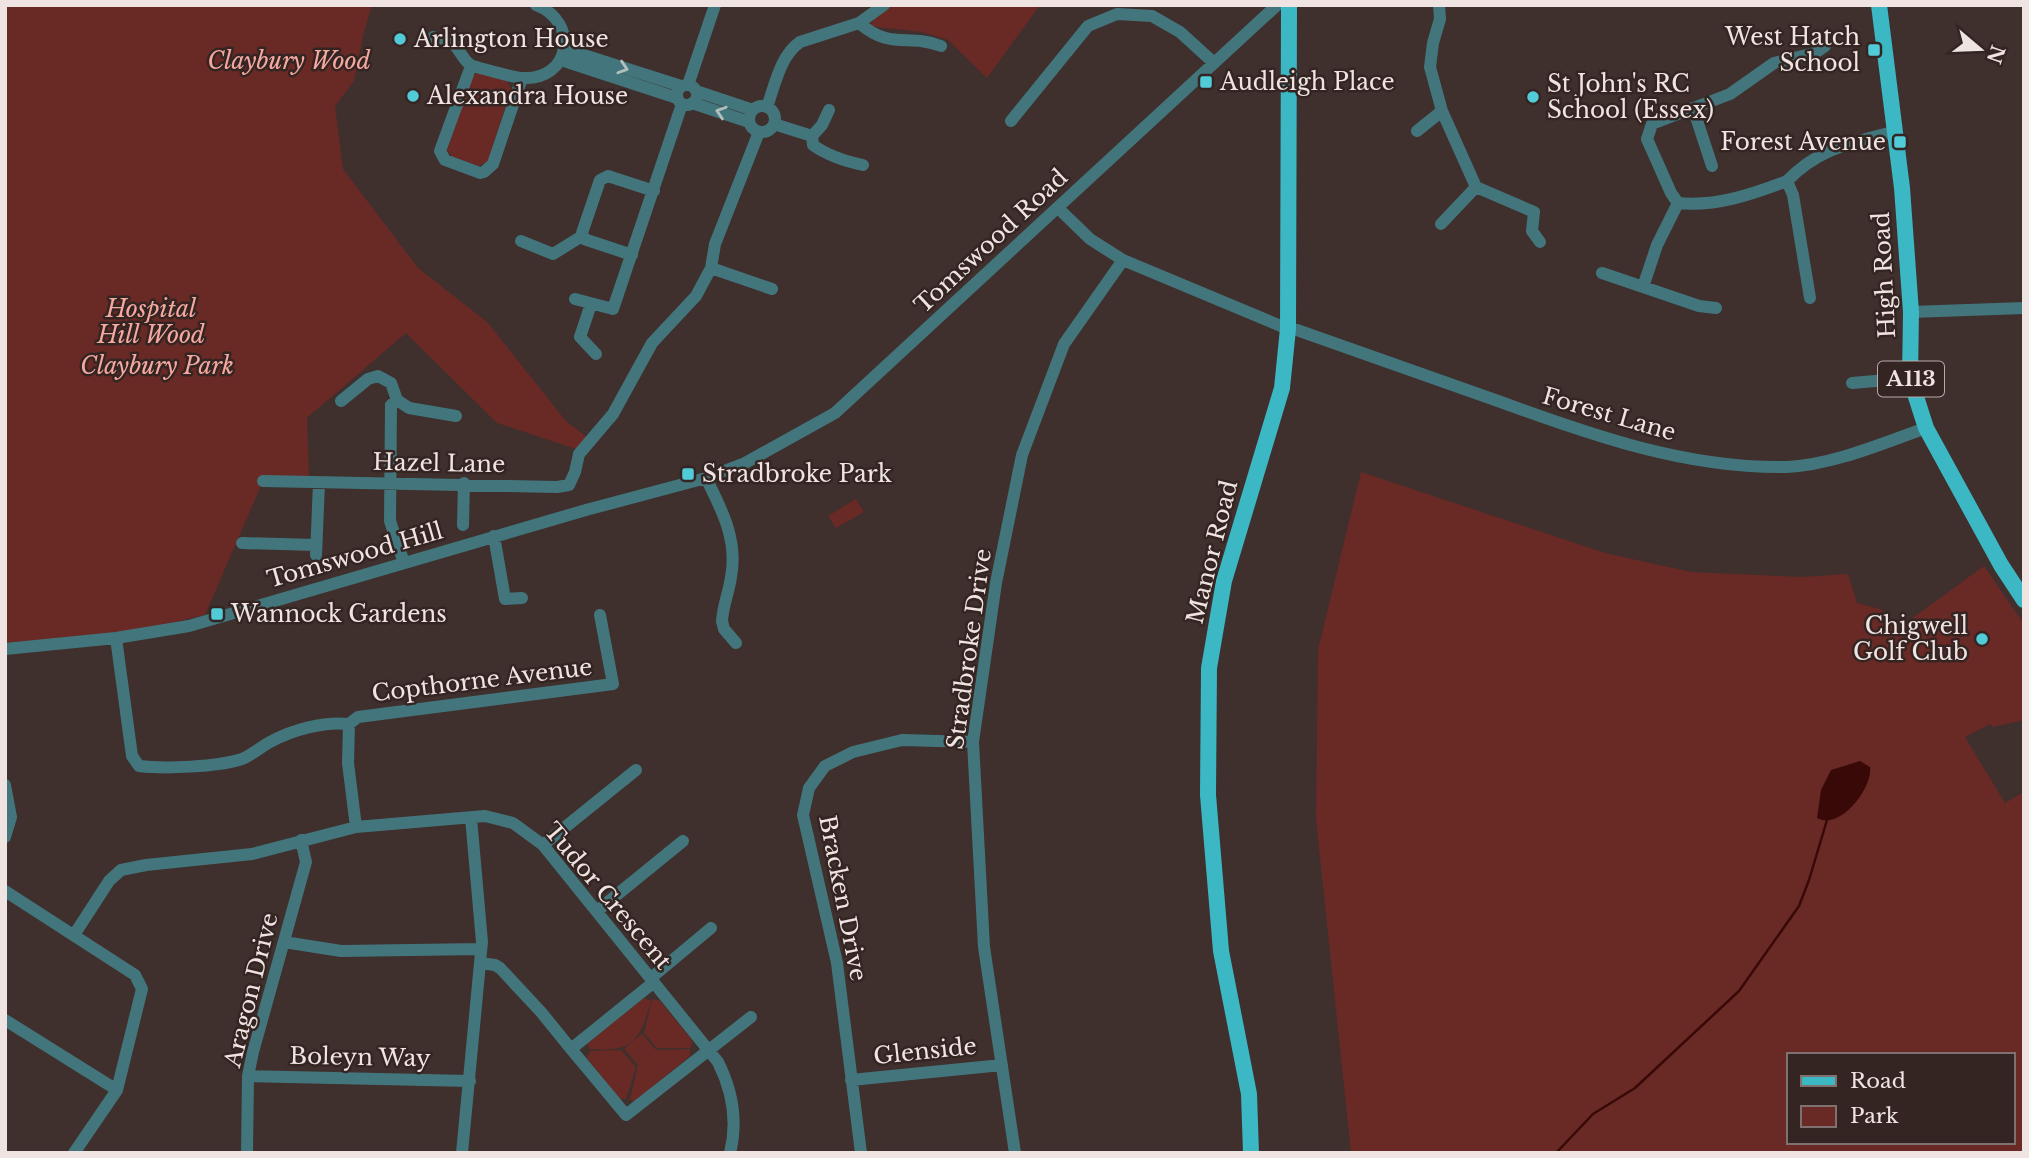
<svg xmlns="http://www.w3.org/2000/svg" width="2029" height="1158" viewBox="0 0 2029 1158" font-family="'Libre Baskerville',serif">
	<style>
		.green { fill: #692a26; fill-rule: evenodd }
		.water { fill: #390908 }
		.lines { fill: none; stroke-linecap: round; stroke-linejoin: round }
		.stream { stroke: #390908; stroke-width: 2.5 }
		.minor { stroke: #42767c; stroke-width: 12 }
		.major { stroke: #3cb7c4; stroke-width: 16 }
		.oneway { stroke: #b2bebe }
		.poi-dot { fill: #52cbd9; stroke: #342523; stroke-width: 2.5 }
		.labels { text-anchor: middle; stroke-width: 5; stroke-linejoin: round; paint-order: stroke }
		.shield { fill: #342523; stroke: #b7aba9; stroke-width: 2 }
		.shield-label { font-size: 21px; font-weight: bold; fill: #efe4e2 }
		.poi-label { font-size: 23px; fill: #efe4e2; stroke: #342523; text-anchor: start }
		.park-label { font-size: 23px; font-style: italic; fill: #f5a89f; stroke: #342523 }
		.street-label { font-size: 23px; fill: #efe4e2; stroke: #342523 }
	</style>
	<rect width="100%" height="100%" fill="#3f2f2d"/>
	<path class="green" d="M5 5H372L364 32 354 81 335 106 343 169 418 268 487 322 566 421 588 438 576 449 497 423 406 333 307 418 309 476 263 481 205 615 129 633 5 643Z
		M880 5H1040L987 78 948 40 922 32 869 26 881 9Z
		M479 72 507 81 511 89 488 161 479 166 452 157 447 150 471 77Z
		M1361 472 1605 553 1691 572 1801 577 1848 574 1857 603 1880 609 1899 628 1984 566 2024 624V720L1993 727 1990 724 1965 737 2005 803 2024 792V1153H1351L1316 819 1318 650ZM1789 1055H2013V1142H1789Z
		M856 499 864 512 836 528 828 516Z
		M644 998 651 1001C639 1042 634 1052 589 1049L588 1043Z
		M652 999 660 1001 692 1040 691 1048H657L644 1033Z
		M642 1034 656 1050 690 1049V1056L635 1101 630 1100 638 1065 624 1049Z
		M621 1050 636 1067 626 1099H619L587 1058 590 1051Z"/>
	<path class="water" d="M1860 761 1870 767C1873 788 1840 831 1817 818L1821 790 1831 770Z"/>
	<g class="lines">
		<path class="stream" d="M1556 1153 1593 1114 1635 1088 1739 991 1799 906 1809 880 1827 820"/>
		<path class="minor" d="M1439 5 1440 19 1433 43 1430 67 1442 111 1476 187 1534 212 1532 231 1540 242
			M859 23C892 51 907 33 941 46
			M433 37C439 39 448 40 453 44 460 49 463 61 471 65 475 67 516 78 522 78 571 81 580 22 536 5
			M565 49 681 86
			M561 60 677 98
			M471 66 440 151 445 160 480 173 484 172 493 164 522 78
			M688 85 715 5
			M677 95a10 10 0 1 1 20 0a10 10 0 1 1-20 0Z
			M696 91 753 110
			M692 103 749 122
			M749 119a13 13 0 1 1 26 0a13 13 0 1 1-26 0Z
			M767 107C775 85 780 56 800 42L859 23 884 5
			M1693 108 1712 166
			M829 110 822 125 812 136 813 145C828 156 844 161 863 165
			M1011 121 1088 26 1117 14 1152 16 1180 32 1214 63
			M774 124 812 136
			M1417 131 1442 111
			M1678 203 1671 193 1647 139 1652 124 1730 94 1774 63 1815 53 1825 46
			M1678 203C1716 207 1753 194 1787 181
			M1058 208 1090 239 1123 260 1288 329 1297 330C1364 354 1431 378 1498 401 1591 435 1687 469 1787 467 1833 465 1883 443 1926 428
			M1441 224 1476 187
			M521 241 553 254 582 236
			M632 255 584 239 582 233 600 180 608 176 654 191
			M711 268 772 289
			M1602 273 1699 306 1716 308
			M1643 287 1657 245 1678 203
			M1810 298 1793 195 1787 181C1820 147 1853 143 1896 131
			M575 299 613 309 682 104
			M591 304 580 337 596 354
			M1911 312 2024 308
			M1852 383 1910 378
			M341 401 368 379 378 376 391 383 397 400
			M706 478C722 510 738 540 731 577 729 592 723 605 722 621L724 629 736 643
			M263 481 557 487 569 485 575 472 579 454 613 414 652 343 696 296 711 268 715 244 759 132
			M463 525 464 483
			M494 536 505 599 522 598
			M242 543 316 545
			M316 555 319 483
			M404 563 390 521 391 405 397 400 409 408 456 416
			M116 638 132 756 139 766C165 769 217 767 242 759 252 755 261 747 270 742 292 730 324 721 349 724
			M5 649 116 638 189 626 586 510 706 478 745 463 835 413 1277 5
			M5 785 11 817 5 837
			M356 827 348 763 349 724 358 717 613 684 600 615
			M543 845 636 770
			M5 891 135 975 142 989 117 1090 74 1153
			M597 911 683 841
			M74 935 109 881 121 870 146 865 252 854 356 827 485 816 513 823 543 845 718 1062C733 1092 738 1121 730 1153
			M284 942 341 951 481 949
			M480 963 495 965 500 968 541 1012 571 1049
			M651 978 711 928
			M654 982 571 1049 626 1115 751 1017
			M5 1020 117 1090
			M248 1076 470 1081
			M851 1080 1002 1065
			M247 1153 248 1076 253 1052 306 862 301 840
			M462 1153 482 942 471 818
			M861 1153 837 963 803 815 809 788 825 766 853 752 902 740 973 742
			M1015 1153 984 947 973 742 996 583 1022 455 1064 344 1123 260"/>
		<path class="major" d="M1879 5 1902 188 1911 312 1910 378 1926 428 2001 565 2024 600
			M1251 1153 1249 1094 1221 951 1208 795 1209 668 1224 581 1282 388 1288 329 1289 5"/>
	</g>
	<defs><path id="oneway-chevron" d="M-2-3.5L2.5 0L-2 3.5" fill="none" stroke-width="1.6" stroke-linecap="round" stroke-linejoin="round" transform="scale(1.75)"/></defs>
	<g class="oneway">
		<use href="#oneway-chevron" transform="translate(623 68) rotate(18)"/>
		<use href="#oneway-chevron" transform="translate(721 112) rotate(-162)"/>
	</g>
	<g class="poi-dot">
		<circle cx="400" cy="39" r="7"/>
		<rect x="1867" y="43" width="14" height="14" rx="3.5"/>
		<rect x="1199" y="75" width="14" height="14" rx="3.5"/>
		<circle cx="413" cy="96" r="7"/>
		<circle cx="1533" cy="97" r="7"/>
		<rect x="1893" y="135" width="14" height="14" rx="3.5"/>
		<rect x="681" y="467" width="14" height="14" rx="3.5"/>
		<rect x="210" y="607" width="14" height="14" rx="3.5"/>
		<circle cx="1982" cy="639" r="7"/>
	</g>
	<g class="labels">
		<rect class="shield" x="1878" y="361.5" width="66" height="35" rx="5"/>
		<g class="shield-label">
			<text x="1911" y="386">A113</text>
		</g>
		<g class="poi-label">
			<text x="1860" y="45" text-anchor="end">West Hatch<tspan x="1860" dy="26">School</tspan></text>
			<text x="414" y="47">Arlington House</text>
			<text x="1220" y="90">Audleigh Place</text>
			<text x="1547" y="92">St John's RC<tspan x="1547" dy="26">School (Essex)</tspan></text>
			<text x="427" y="104">Alexandra House</text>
			<text x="1886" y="150" text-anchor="end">Forest Avenue</text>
			<text x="702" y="482">Stradbroke Park</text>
			<text x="231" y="622">Wannock Gardens</text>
			<text x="1968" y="634" text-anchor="end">Chigwell<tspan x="1968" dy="26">Golf Club</tspan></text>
		</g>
		<g class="park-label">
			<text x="289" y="69">Claybury Wood</text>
			<text x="151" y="317">Hospital<tspan x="151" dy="26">Hill Wood</tspan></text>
			<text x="157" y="374">Claybury Park</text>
		</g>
		<g class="street-label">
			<text transform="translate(991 241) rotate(-43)" y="8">Tomswood Road</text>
			<text transform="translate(1884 275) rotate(-93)" y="8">High Road</text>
			<text transform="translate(1609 414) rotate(16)" y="8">Forest Lane</text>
			<text transform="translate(439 463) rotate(1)" y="8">Hazel Lane</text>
			<text transform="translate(1212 552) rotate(-76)" y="8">Manor Road</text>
			<text transform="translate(355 555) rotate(-16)" y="8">Tomswood Hill</text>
			<text transform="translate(969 649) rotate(-82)" y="8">Stradbroke Drive</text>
			<text transform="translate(482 680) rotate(-7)" y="8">Copthorne Avenue</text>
			<text transform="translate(608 896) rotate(50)" y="8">Tudor Crescent</text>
			<text transform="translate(843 898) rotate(79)" y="8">Bracken Drive</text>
			<text transform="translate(251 990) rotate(-76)" y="8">Aragon Drive</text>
			<text transform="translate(925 1051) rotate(-6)" y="8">Glenside</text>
			<text transform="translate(360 1057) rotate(1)" y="8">Boleyn Way</text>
		</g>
	</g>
	<rect width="2029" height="1158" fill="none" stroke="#efe4e2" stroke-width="14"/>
	<rect x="1787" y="1053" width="228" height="91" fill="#342523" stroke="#7f716f" stroke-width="2"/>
	<rect x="1801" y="1076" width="35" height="10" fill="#3cb7c4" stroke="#7f716f" stroke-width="2"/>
	<text x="1850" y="1088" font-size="21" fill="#efe4e2">Road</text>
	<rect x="1801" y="1106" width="35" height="21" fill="#692a26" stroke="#7f716f" stroke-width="2"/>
	<text x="1850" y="1123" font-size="21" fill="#efe4e2">Park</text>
	<g transform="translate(1980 49) rotate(109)" stroke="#342523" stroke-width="5" paint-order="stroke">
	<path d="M0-5L12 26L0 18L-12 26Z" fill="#efe4e2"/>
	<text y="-10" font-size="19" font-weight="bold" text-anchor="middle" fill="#efe4e2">N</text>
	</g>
</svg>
